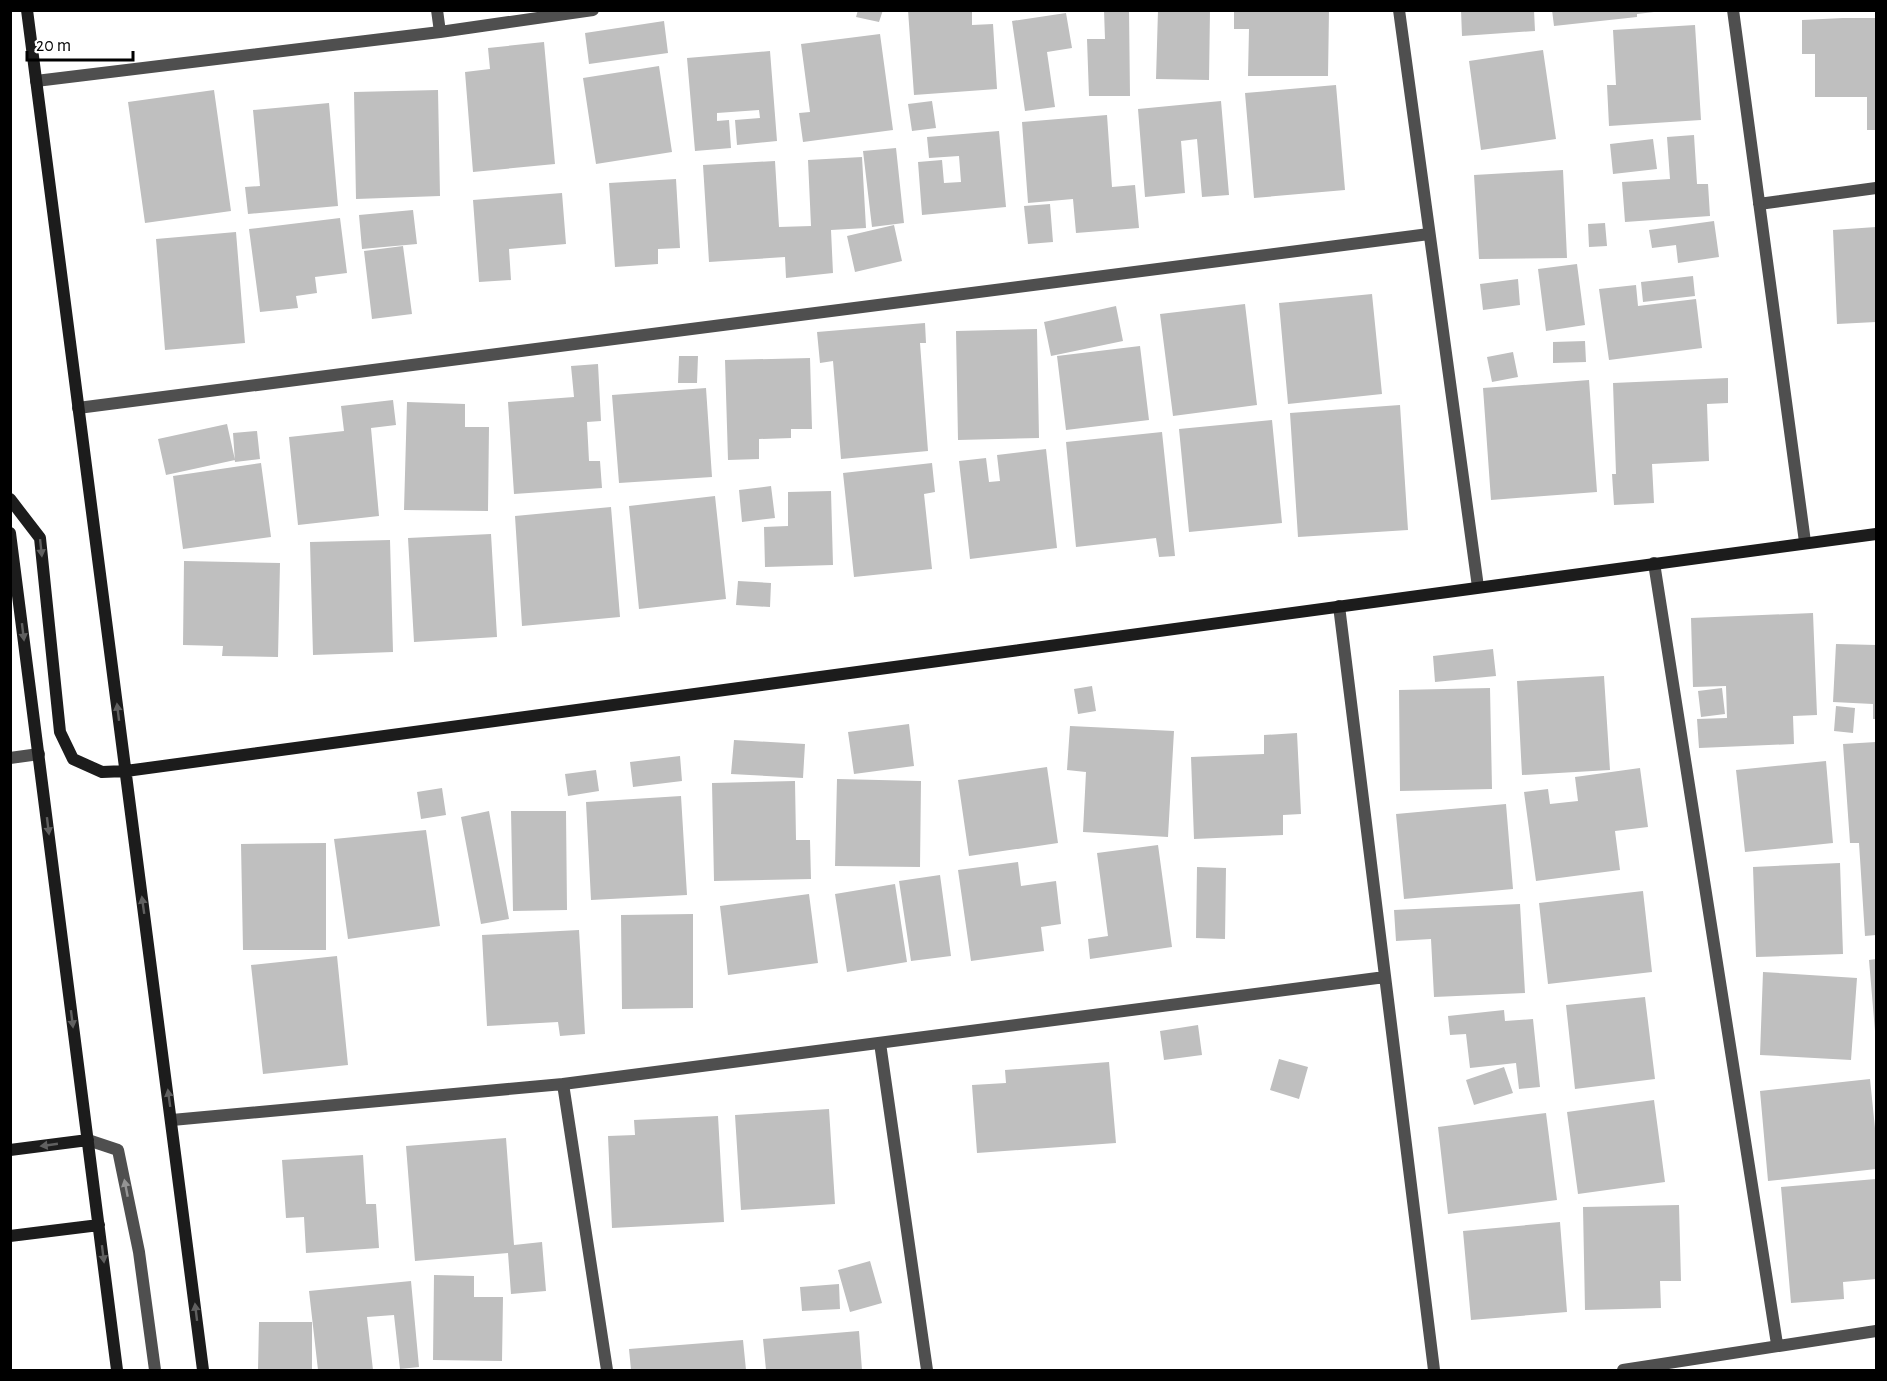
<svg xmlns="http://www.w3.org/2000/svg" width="1887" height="1381" viewBox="0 0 1887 1381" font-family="'Alegreya Sans',sans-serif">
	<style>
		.building { fill: #bfbfbf }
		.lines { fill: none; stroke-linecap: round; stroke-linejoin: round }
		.street { stroke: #4f4f4f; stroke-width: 12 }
		.secondary { stroke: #1c1c1c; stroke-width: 12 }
		.oneway { fill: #606060 }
		.oneway2 { fill: #959595 }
	</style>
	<rect width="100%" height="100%" fill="#fff"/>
	<path class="building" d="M858 10H883L879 22 856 17Z
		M908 10H972V25L993 24 997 89 914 95Z
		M1104 10H1129L1130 96H1089L1087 39H1105Z
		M1158 10H1210L1209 80 1156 79Z
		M1234 10H1329L1328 76H1248L1249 29H1234Z
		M1461 10H1534L1535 31 1462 36Z
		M1552 10H1654V12L1637 14V17L1554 26Z
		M1066 13 1072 48 1047 52 1055 107 1025 111 1012 21Z
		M1843 18H1876V130H1867V97H1815V54H1802V20Z
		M664 21 668 53 589 64 585 33Z
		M1695 25 1701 120 1609 126 1607 85H1616L1613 30Z
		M880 34 893 130 803 142 799 113 810 112 801 44Z
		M544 42 555 164 473 172 465 72 490 69 488 48Z
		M1543 50 1556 139 1481 150 1469 61Z
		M770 51 777 141 737 145 735 120 760 118 759 110 717 113V121L729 120 731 148 695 151 687 58Z
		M659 66 672 152 596 164 583 78Z
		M1336 85 1345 190 1254 198 1245 93Z
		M214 90 231 211 145 223 128 102Z
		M438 90 440 196 356 199 354 92Z
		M932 101 936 128 912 131 908 104Z
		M1221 101 1229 195 1202 197 1197 139 1181 141 1185 193 1145 197 1138 109Z
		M329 103 338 206 248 214 245 187 260 186 253 110Z
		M1107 115 1112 187 1135 185 1139 228 1076 233 1073 199 1028 203 1022 122Z
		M999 131 1006 207 922 215 918 162 942 160 944 183 961 182 959 156 929 158 927 137Z
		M1694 135 1697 184H1708L1710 216 1625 222 1622 182 1670 179 1667 137Z
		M1653 139 1657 169 1613 174 1610 144Z
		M896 148 904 223 872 227 863 151Z
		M862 157 866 228 831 230 833 273 786 278 785 257 709 262 703 165 775 161 779 227 811 226 808 160Z
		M1563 170 1567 258 1479 259 1474 175Z
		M676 179 680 248 658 249V264L615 267 609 183Z
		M562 193 566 244 509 249 511 280 479 282 473 200Z
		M1050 204 1053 242 1028 244 1024 206Z
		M413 210 417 244 362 249 359 215Z
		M340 218 347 273 315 277 317 293 296 296 298 308 260 312 249 229Z
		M1714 221 1719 257 1678 263 1676 245 1652 248 1649 230Z
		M1605 223 1607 246 1589 247 1588 224Z
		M894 225 902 261 855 272 847 236Z
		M1876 227V322L1837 324 1833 230Z
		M236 232 245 343 165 350 156 239Z
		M403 246 412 314 372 319 364 251Z
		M1577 264 1585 325 1546 331 1538 269Z
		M1693 276 1695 296 1643 302 1641 282Z
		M1518 279 1520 305 1483 310 1480 284Z
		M1636 285 1638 306 1696 299 1702 348 1609 360 1599 289Z
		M1372 294 1382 394 1288 404 1279 303Z
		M1245 304 1257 405 1173 416 1160 314Z
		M1116 306 1123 341 1051 356 1044 322Z
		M925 323 926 343H920L928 451 841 459 833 361 820 363 817 332Z
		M1037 329 1039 438 958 440 956 331Z
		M1585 341 1586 362 1553 363V342Z
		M1140 346 1149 420 1066 430 1057 356Z
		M1513 352 1518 377 1492 382 1487 357Z
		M679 356H698L697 383H678Z
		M810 358 812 429H791V438L759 439V459L728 460 725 360Z
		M598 364 601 421 587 422 589 461H600L602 488 514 494 508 402 574 397 571 366Z
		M1728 378V403L1707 404 1709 461 1652 464 1654 503 1614 505 1612 474H1616L1613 383Z
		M1589 380 1597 492 1491 500 1483 388Z
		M706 388 712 477 619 483 612 395Z
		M393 400 396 425 371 428 379 516 298 525 289 437 344 431 341 406Z
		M407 402 465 404V427H489L488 511 404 510Z
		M1400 405 1408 530 1298 537 1290 413Z
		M1272 420 1282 523 1189 532 1179 429Z
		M227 424 235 460 166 475 158 439Z
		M257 431 260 459 235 462 233 433Z
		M1162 432 1175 556 1159 557 1156 538 1076 547 1066 442Z
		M1046 449 1057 548 970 559 959 461 986 458 989 482 1000 481 997 455Z
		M261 463 271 537 183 549 173 476Z
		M932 463 935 492 924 494 932 569 854 577 843 473Z
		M771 486 775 518 742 522 739 490Z
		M831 491 833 565 765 567 764 527 788 526V492Z
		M715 496 726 599 639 609 629 506Z
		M611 507 620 617 522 626 515 516Z
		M491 534 497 637 414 642 408 538Z
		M390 540 393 652 313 655 310 542Z
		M184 561 280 563 278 657 222 656 223 646 183 645Z
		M738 581 771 583 770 607 736 605Z
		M1813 613 1817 715 1793 716 1794 744 1699 748 1697 719 1727 718 1726 686 1693 687 1691 618Z
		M1836 644 1876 645V719H1873V704L1833 702Z
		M1493 649 1496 676 1435 682 1433 656Z
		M1604 676 1610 770 1522 775 1517 681Z
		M1092 686 1096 711 1078 714 1074 689Z
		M1490 688 1492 789 1400 791 1399 690Z
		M1722 688 1725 714 1701 717 1698 691Z
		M1836 706 1855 708 1853 733 1834 731Z
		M909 724 914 766 854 774 848 732Z
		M1070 726 1174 731 1168 837 1083 832 1086 772 1067 770Z
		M1297 733 1301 814 1283 815V835L1194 839 1191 757 1264 754V735Z
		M734 740 805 744 803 778 731 774Z
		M1876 742V935L1865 936 1859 843H1850L1843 744Z
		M680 756 682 781 633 787 630 762Z
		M1826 761 1833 843 1745 852 1736 770Z
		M1047 767 1058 843 969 856 958 780Z
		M1640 768 1648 827 1615 831 1620 870 1536 881 1524 792 1548 789 1550 804 1578 801 1575 777Z
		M596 770 599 791 568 796 565 774Z
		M837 779 921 781 920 867 835 866Z
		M795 781 796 840H810L811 879 714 881 712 783Z
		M442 788 446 815 421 819 417 792Z
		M681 796 687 895 591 900 586 802Z
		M1506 804 1513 889 1404 899 1396 814Z
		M489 811 509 919 481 924 461 817Z
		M511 811H566L567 910 513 911Z
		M426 830 440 926 348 939 334 839Z
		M326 843V950H243L241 844Z
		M1158 845 1172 947 1090 959 1088 939 1108 936 1097 853Z
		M1018 862 1021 886 1056 881 1061 924 1041 927 1044 951 971 961 958 870Z
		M1840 863 1843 954 1756 957 1753 867Z
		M1197 867 1226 868 1225 939 1196 938Z
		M940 875 951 956 911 961 899 881Z
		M895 884 907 962 847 972 835 894Z
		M1643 891 1652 972 1548 984 1539 903Z
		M809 894 818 963 728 975 720 906Z
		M1520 904 1525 993 1434 997 1431 939 1396 941 1394 910Z
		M693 914V1008L622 1009 621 915Z
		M579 930 585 1034 560 1036 558 1022 487 1026 482 935Z
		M337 956 348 1065 263 1074 251 965Z
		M1876 959V1031H1875L1869 960Z
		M1763 972 1857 978 1851 1060 1760 1055Z
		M1645 997 1655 1079 1575 1089 1566 1005Z
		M1504 1010 1505 1021 1533 1019 1540 1087 1519 1089 1516 1063 1470 1068 1466 1034 1450 1035 1448 1016Z
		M1198 1025 1202 1055 1164 1060 1160 1031Z
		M1279 1059 1308 1067 1299 1099 1270 1090Z
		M1109 1062 1116 1143 977 1153 972 1085 1006 1083 1005 1070Z
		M1504 1067 1513 1093 1474 1105 1466 1080Z
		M1870 1079 1876 1138V1169L1768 1181 1760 1091Z
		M1654 1100 1665 1182 1578 1194 1567 1112Z
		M829 1109 835 1204 741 1210 735 1115Z
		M1546 1113 1557 1200 1448 1214 1438 1127Z
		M718 1116 724 1222 612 1228 608 1136 635 1135 634 1120Z
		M506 1138 514 1245 542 1242 546 1291 511 1294 508 1253 415 1261 406 1146Z
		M363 1155 366 1204H376L379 1248 306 1253 304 1217 286 1218 282 1160Z
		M1876 1179V1279L1843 1282 1844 1299 1791 1303 1781 1187Z
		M1679 1205 1681 1281H1660L1661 1308 1585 1310 1583 1207Z
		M1560 1222 1567 1312 1471 1320 1463 1231Z
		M870 1261 882 1303 850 1312 838 1270Z
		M434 1275 474 1276V1297H503L502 1361 433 1360Z
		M411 1281 419 1367 400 1369 394 1315 367 1317 373 1370H318L309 1291Z
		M839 1284 840 1309 802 1311 800 1287Z
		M259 1322H312V1370H258Z
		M859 1331 862 1370H766L763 1339Z
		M743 1340 746 1370H631L629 1349Z"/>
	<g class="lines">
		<path class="street" d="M437 10 440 32
			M1399 10 1478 587
			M1733 10 1805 542
			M36 81 440 32 593 10
			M1759 204 1876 188
			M78 408 1429 234
			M1654 563 1777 1344
			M1339 606 1434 1370
			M10 758 39 754
			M880 1043 927 1370
			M172 1120 563 1084
			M88 1140 118 1150 139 1252 155 1370
			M607 1370 563 1084 1385 977
			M1623 1370 1876 1331"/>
		<path class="secondary" d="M27 10 203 1370
			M10 499 40 538 60 732 73 759 102 772 126 771 1876 534
			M10 533 117 1370
			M10 1150 88 1140
			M10 1236 99 1225"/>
	</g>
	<defs><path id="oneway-solid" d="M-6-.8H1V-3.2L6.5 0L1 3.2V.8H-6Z" transform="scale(1.5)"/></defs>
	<g class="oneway">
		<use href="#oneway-solid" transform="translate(41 548) rotate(84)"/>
		<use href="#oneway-solid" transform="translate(23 632) rotate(83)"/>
		<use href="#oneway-solid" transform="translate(118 712) rotate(-97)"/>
		<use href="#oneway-solid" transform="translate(48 826) rotate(83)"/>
		<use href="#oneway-solid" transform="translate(143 905) rotate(-98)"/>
		<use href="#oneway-solid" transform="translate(72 1019) rotate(83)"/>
		<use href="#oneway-solid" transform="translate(169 1098) rotate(-98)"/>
		<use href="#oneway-solid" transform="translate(49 1145) rotate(172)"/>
		<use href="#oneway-solid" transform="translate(103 1254) rotate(83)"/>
		<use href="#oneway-solid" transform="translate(196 1312) rotate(-97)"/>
	</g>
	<use class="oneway2" href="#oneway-solid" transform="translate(126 1188) rotate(-101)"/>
	<rect width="1887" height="1381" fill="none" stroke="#000000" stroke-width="24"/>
	<path d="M27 51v9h106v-9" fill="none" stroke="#000000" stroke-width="3"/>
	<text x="36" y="51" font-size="18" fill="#000000" stroke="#ffffff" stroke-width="4.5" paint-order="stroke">20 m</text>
</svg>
